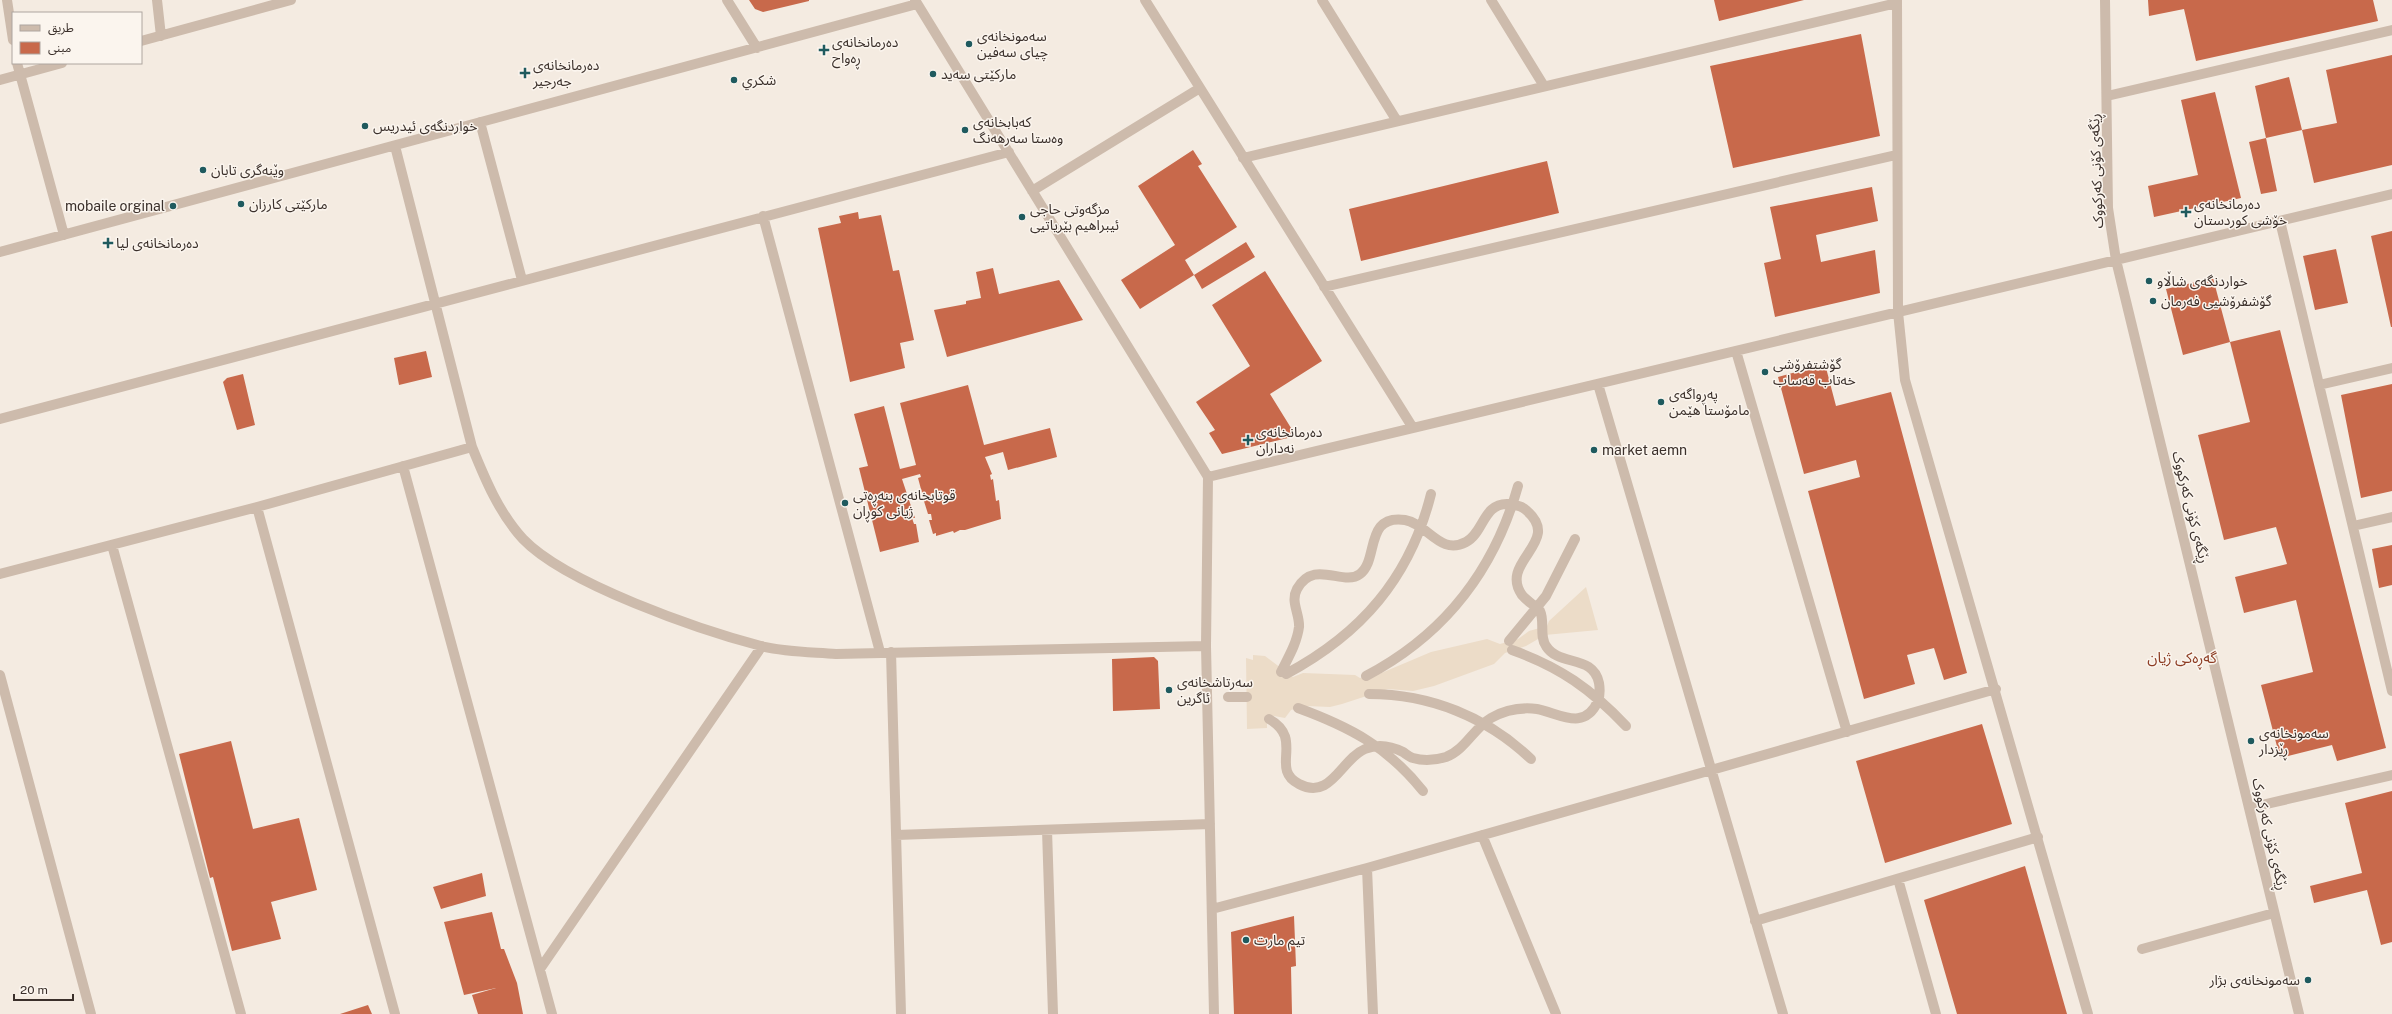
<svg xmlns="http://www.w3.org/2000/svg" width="2392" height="1014" viewBox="0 0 2392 1014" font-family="'Public Sans','Noto Sans Arabic',sans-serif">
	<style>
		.plaza { fill: #ecdcc8 }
		.building { fill: #c8694b }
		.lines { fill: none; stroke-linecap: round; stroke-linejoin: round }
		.minor { stroke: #cdbbac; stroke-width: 10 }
		.poi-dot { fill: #1f5a5e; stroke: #fbf5ee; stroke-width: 1.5 }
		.labels { text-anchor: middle; stroke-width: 3; stroke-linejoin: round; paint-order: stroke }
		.poi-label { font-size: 14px; fill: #3b302b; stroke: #fbf5ee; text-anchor: start }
		.street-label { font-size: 14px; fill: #3b302b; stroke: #fbf5ee }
		.neighbourhood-label { font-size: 15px; fill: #8c3b22; stroke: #fbf5ee }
	</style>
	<rect width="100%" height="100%" fill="#f4ebe1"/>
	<path class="plaza" d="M1586 587 1598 630 1545 635 1526 646 1505 653 1494 664 1434 686 1413 691 1388 689 1342 704 1330 707 1307 706 1291 710 1285 718 1274 716 1267 720V728L1247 729 1246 658 1253 660V655L1265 656 1281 668 1283 673 1293 677 1303 673 1355 675 1360 678 1379 674 1431 652 1487 639 1500 644 1518 639 1529 631 1547 626 1549 621Z"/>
	<path class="building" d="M749 0H809V1L763 12 755 9Z
		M1714 0H1804L1719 21Z
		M2148 0H2373L2378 21 2196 61 2184 9 2149 16Z
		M1861 34 1880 136 1733 168 1710 66Z
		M2392 55V165L2314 183 2302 130 2337 123 2326 70Z
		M2289 77 2302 130 2266 138 2255 86Z
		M2215 92 2241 198 2154 217 2148 186 2198 175 2181 100Z
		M2266 138 2277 191 2261 194 2249 142Z
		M1193 150 1202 164 1198 166 1237 227 1185 260 1194 275 1140 309 1121 280 1175 245 1138 186Z
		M1547 161 1559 213 1361 261 1349 209Z
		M1872 187 1878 221 1816 235 1821 262 1875 250 1880 293 1775 317 1764 263 1781 259 1770 207Z
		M858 212 859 219 881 215 893 271 899 270 914 340 900 343 905 368 850 382 818 228 841 223 839 216Z
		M2392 231V327H2391L2371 236Z
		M1246 242 1255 257 1202 289 1194 275Z
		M2336 249 2348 303 2315 310 2303 256Z
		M993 268 999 294 1059 280 1083 320 947 357 934 310 966 304V301L981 298 976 272Z
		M1265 271 1322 361 1270 394 1296 436 1222 454 1209 433 1215 430 1196 402 1250 366 1212 305Z
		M2213 278 2230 342 2183 355 2166 289Z
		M2280 330 2386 748 2337 761 2332 745 2280 758 2261 685 2313 672 2296 600 2244 613 2235 577 2287 564 2276 527 2224 540 2198 435 2250 422 2230 342Z
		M426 351 432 377 399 385 394 358Z
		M1825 364 1836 406 1891 392 1967 673 1944 680 1934 648 1907 655 1915 684 1864 699 1808 491 1860 477 1856 460 1804 474 1778 377Z
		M243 374 255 425 237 430 223 382 227 378Z
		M2392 384V491L2361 498 2341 395Z
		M968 385 984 445 1050 428 1057 457 1008 470 1003 452 985 457 992 474 990 475 991 480 993 479 996 501 999 500 1001 519 965 530H960L954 533 953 531 936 536V533L933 534 929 520H932L931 514H928L923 498H926L925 493H922L918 478 921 477 920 474 902 479 915 518H912L914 524H916L919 542 880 552 859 468 868 466 854 414 884 406 900 469 916 465 900 403Z
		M2392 545V585L2379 588 2372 549Z
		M1154 657 1158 661 1160 709 1113 711 1112 659Z
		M1982 724 2012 824 1885 863 1856 761Z
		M231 741 253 829 299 818 317 890 271 902 281 939 232 951 213 877 210 878 179 754Z
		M2392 791V942L2381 945 2367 890 2314 903 2310 886 2362 873 2345 803Z
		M2025 866 2067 1014H1957L1924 900Z
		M482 873 486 896 441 909 433 887Z
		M492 912 501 949H504L517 983 523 1014H478L472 995 496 988 464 995 444 922Z
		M1294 916 1296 966 1291 967 1292 1014H1234L1231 932Z
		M368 1005 372 1014H340Z"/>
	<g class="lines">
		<path class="minor" d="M7 0 13 40
			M157 0 161 36
			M727 0 757 48
			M915 0 1208 477 1206 646 1214 1014
			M1145 0 1413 428
			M1322 0 1397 121
			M1491 0 1544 86
			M1897 0 1898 312 1905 380 2088 1014
			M2105 0 2108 208 2116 260 2299 1014
			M141 41 291 0
			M17 63 64 235
			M0 80 62 63
			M2107 96 2392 30
			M480 122 522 280
			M395 146 472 447C485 479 499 513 523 539 566 584 700 630 761 646 785 652 812 652 836 654L1206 646
			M1243 158 1897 3
			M1032 191 1200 88
			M763 216 880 652
			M2280 221 2392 691
			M0 252 917 4
			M1324 287 1896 155
			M1736 351 1847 732
			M1598 384 1783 1014
			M2319 385 2392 368
			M0 419 1009 152
			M403 466 552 1014
			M1208 477 2392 194
			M257 507 395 1014
			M2353 526 2392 517
			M112 545 241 1014
			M0 574 257 507 472 447
			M1509 641 1546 596 1575 539
			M1512 650C1560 667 1591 689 1626 726
			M891 652 901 1014
			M1286 674C1361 634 1410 578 1431 494
			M0 675 91 1014
			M1366 676C1444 635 1494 571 1518 486
			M1369 694C1430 694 1487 717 1531 759
			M1228 697H1247
			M1298 708C1350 727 1388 747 1423 791
			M1269 719C1305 739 1269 769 1299 784 1331 801 1341 759 1365 749 1377 744 1391 746 1403 752 1406 754 1409 757 1413 758 1423 761 1436 760 1446 757 1465 750 1474 728 1491 718 1505 710 1521 707 1537 709 1559 713 1584 732 1598 701 1600 695 1600 689 1599 683 1593 654 1559 667 1546 646 1539 636 1545 621 1540 611 1534 605 1527 601 1522 595 1498 561 1564 542 1526 510 1521 505 1515 505 1509 504 1483 502 1484 533 1466 542 1440 556 1428 524 1405 520 1364 514 1379 560 1360 574 1343 587 1314 558 1297 589 1290 602 1300 614 1299 627 1297 643 1288 658 1281 672
			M2249 808 2392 775
			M1047 830 1053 1014
			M896 835 1210 824
			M1482 835 1556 1014
			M1367 868 1373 1014
			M1898 879 1936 1014
			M1212 909 1367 868 1996 689
			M1755 921 2038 837
			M2142 949 2274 913
			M540 969 762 646"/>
	</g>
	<g class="poi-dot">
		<circle cx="969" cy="44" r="4"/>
		<path d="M822 44h4v4h4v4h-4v4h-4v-4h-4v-4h4z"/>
		<path d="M523 67h4v4h4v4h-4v4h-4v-4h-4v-4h4z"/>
		<circle cx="933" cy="74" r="4"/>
		<circle cx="734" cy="80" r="4"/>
		<circle cx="365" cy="126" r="4"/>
		<circle cx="965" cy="130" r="4"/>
		<circle cx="203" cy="170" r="4"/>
		<circle cx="241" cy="204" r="4"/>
		<circle cx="173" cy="206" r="4"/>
		<path d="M2184 206h4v4h4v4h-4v4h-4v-4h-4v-4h4z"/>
		<circle cx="1022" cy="217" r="4"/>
		<path d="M106 237h4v4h4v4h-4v4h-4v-4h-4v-4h4z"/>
		<circle cx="2149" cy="281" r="4"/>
		<circle cx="2153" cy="301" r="4"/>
		<circle cx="1765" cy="372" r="4"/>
		<circle cx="1661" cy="402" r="4"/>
		<path d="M1246 434h4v4h4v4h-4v4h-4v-4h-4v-4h4z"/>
		<circle cx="1594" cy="450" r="4"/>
		<circle cx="845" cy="503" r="4"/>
		<circle cx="1169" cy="690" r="4"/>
		<circle cx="2251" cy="741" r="4"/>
		<circle cx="1246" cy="940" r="4"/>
		<circle cx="2308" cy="980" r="4"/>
	</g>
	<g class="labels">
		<g class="poi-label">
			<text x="977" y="41">سەمونخانەی<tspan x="977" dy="16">چیای سەفین</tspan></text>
			<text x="832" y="47">دەرمانخانەی<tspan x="832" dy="16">ڕەواح</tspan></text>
			<text x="533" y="70">دەرمانخانەی<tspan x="533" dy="16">جەرجیر</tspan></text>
			<text x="941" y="79">مارکێتی سەید</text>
			<text x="742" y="85">شكري</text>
			<text x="973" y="127">کەبابخانەی<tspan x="973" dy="16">وەستا سەرهەنگ</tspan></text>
			<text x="373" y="131">خواردنگەی ئیدریس</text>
			<text x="211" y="175">وێنەگری تابان</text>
			<text x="249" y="209">مارکێتی کارزان</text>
			<text x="2194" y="209">دەرمانخانەی<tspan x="2194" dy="16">خۆشی کوردستان</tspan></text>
			<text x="165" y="211" text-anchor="end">mobaile orginal</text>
			<text x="1030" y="214">مزگەوتی حاجی<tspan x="1030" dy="16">ئیبراهیم بێریاتیی</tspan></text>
			<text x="116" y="248">دەرمانخانەی لیا</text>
			<text x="2157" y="286">خواردنگەی شاڵاو</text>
			<text x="2161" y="306">گۆشفرۆشیی فەرمان</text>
			<text x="1773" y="369">گۆشتفرۆشی<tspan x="1773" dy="16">خەتاب قەساب</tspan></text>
			<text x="1669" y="399">پەڕواگەی<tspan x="1669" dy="16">مامۆستا هێمن</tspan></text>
			<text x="1256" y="437">دەرمانخانەی<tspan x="1256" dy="16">نەداران</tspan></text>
			<text x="1602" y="455">market aemn</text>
			<text x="853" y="500">قوتابخانەی بنەڕەتی<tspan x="853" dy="16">ژیانی کوڕان</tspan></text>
			<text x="1177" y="687">سەرتاشخانەی<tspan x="1177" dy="16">ئاگرین</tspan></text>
			<text x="2259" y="738">سەمونخانەی<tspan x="2259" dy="16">ڕێزدار</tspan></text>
			<text x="1254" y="945">تیم مارت</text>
			<text x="2300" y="985" text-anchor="end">سەمونخانەی بژار</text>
		</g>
		<g class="street-label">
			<text transform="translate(2096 171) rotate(-92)" y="5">ڕێگەی کۆنی کەرکووک</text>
			<text transform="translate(2191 507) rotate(76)" y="5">ڕێگەی کۆنی کەرکووک</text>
			<text transform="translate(2270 834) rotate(77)" y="5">ڕێگەی کۆنی کەرکووک</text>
		</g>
		<g class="neighbourhood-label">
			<text x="2182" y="663">گەڕەکی ژیان</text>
		</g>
	</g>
	<rect x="12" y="12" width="130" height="52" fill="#fbf5ee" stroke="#aea6a0"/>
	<rect x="20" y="25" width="20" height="6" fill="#cdbbac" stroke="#aea6a0"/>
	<text x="48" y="32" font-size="12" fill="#3b302b">طريق</text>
	<rect x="20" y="42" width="20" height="12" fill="#c8694b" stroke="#aea6a0"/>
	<text x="48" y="52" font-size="12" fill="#3b302b">مبنى</text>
	<path d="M14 994v6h59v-6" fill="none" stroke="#3b302b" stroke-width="2"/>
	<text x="20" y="994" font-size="12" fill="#3b302b" stroke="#fbf5ee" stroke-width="3" paint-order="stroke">20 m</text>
</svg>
